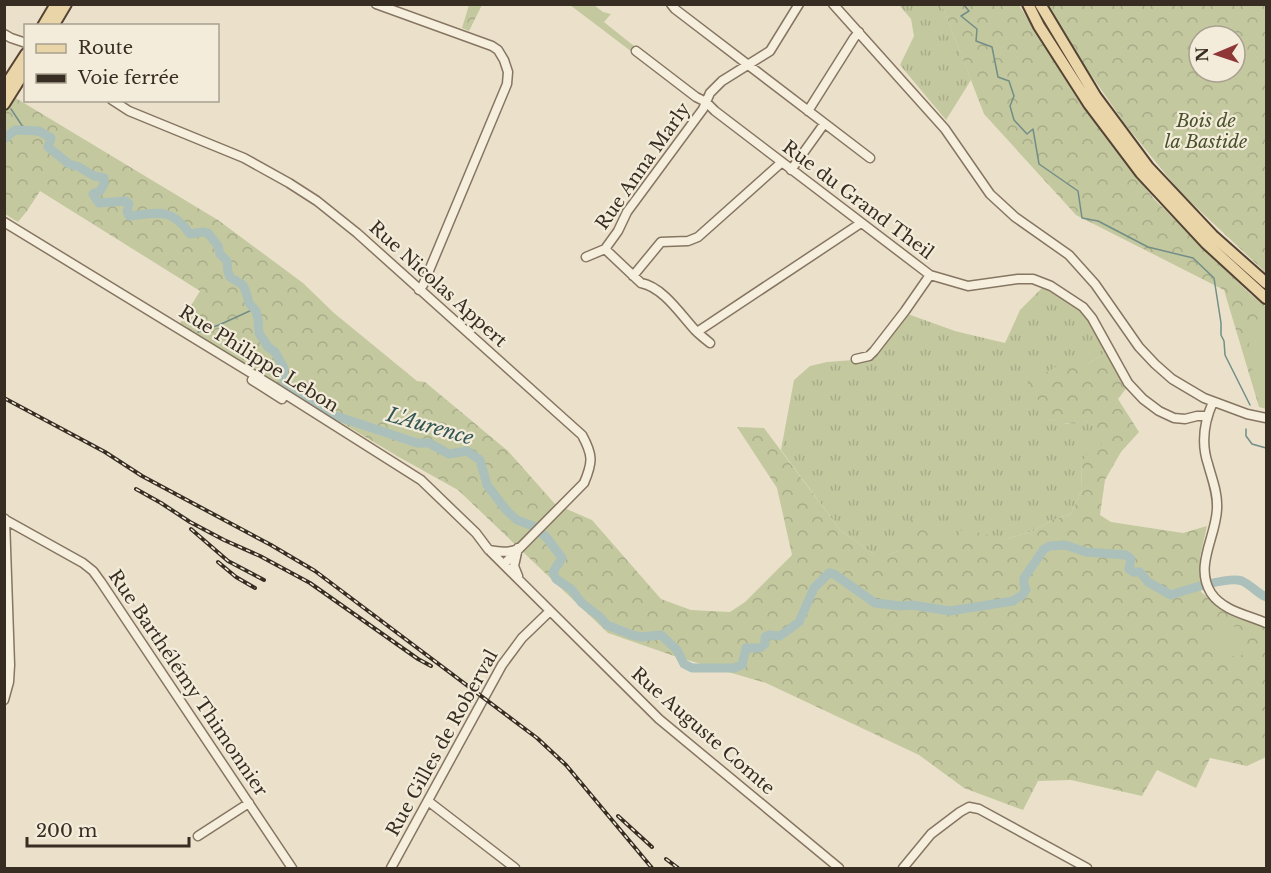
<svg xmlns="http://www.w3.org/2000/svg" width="1271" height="873" viewBox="0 0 1271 873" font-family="'Libre Baskerville',serif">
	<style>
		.grass { fill: url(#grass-tufts) }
		.forest { fill: url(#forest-crowns); fill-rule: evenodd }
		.park { fill: #c3c89f }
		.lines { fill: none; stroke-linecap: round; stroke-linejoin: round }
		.stream { stroke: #728e87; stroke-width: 1.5 }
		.river { stroke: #abc0ba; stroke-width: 9 }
		.minor-casing { stroke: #867561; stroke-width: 11 }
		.major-casing { stroke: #554334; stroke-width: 14 }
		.minor { stroke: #f6efde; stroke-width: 8 }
		.major { stroke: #e9d5a8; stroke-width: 10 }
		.rail-casing { stroke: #382d22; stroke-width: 4 }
		.rail { stroke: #f3ecda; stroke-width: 1.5; stroke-dasharray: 4.5; stroke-linecap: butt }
		.labels { text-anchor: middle; stroke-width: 4.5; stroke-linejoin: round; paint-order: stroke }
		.park-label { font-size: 18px; font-style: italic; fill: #48522b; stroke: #f3ecda }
		.street-label { font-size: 18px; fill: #382d22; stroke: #f3ecda }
		.water-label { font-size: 20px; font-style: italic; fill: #335654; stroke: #f3ecda }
	</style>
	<defs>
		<pattern id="grass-tufts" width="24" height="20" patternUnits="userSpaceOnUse" patternTransform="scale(1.5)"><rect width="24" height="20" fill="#c3c89f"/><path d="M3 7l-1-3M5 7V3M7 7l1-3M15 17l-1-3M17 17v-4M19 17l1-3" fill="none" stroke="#a8ac89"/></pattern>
		<pattern id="forest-crowns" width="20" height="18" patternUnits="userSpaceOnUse" patternTransform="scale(1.5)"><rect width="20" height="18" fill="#c3c89f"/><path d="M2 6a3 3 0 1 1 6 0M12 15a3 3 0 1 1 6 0" fill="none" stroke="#a8ac89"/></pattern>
	</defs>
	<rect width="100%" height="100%" fill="#ebe1cb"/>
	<path class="grass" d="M899 5H942L971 80 946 120 900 65 914 36 911 19Z
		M1045 285C1054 291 1065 296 1074 303 1088 316 1098 334 1108 351L1085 366 1051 419C1061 424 1075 426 1086 421L1094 425 1103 447 1081 462 1082 489 1071 514 1052 520 1033 531 1007 539 993 537 952 548 900 550 888 555H875L841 531 781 450 794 380 810 366 827 362 866 359 905 313 955 331 1005 343 1020 310Z"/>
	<path class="forest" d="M469 5H482L469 31 462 28Z
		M942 5H1019L1076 97 1154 199 1249 293 1266 307V409L1259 407 1224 290 1076 215 984 114Z
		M1048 5H1266V273L1180 192 1125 124 1073 49ZM1199 36H1235V72H1199Z
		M14 97 218 220 303 283 334 313 417 381 425 382 508 451 555 504 592 520 661 599 691 610 730 612 745 602 792 555 777 488 737 427 764 428 841 531 875 555H888L900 550 893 542 915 516 952 547 962 529 1007 539 1033 531 1052 520 1071 514 1082 489 1081 462 1091 450 1103 447 1093 425 1086 421 1080 424 1060 423 1051 419 1027 383 1072 358 1085 366 1108 351 1128 386 1118 399 1139 432 1121 452 1105 480 1100 515 1111 522 1183 533 1207 526 1200 557 1201 592 1230 614 1263 626 1266 629V757L1247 766 1210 758 1196 788 1157 770 1142 796 1071 780 1038 781 1023 810 964 788 919 755 766 683 677 657 608 633 458 490 397 456 179 325 200 291 40 191 27 211 18 222 5 214 4 107 7 108Z"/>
	<path class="park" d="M570 5H594L603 12 611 14 604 22 639 50 636 55Z
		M1262 314 1266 317V396L1253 383 1248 331Z
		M1239 626 1243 655 1213 659 1210 630Z"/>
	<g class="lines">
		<path class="stream" d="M963 4 969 11 961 16 977 29 976 41 992 47 998 77 1009 81 1014 96 1010 106 1014 120 1027 134 1033 129 1039 164 1078 191 1082 218 1098 221 1148 247 1193 258 1214 278 1221 323V335L1224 341 1225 355 1250 405
			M11 109 25 130
			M198 332 219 325 254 309
			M1246 429V436L1252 444 1266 448"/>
		<path class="river" d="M4 139 15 130 39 131 51 138 48 147 69 164 79 167 94 176 104 178V184L100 191 93 194 99 203 126 201 129 204 127 211 129 216C158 213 171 207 190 234L203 232 208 233 218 246 220 254 227 261 228 272 230 277 243 285 246 292 249 303 256 311 258 319 259 333 268 347 275 352 284 368C282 376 283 381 288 387L336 416 417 443H429L449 454 467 451 480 460 487 485 507 511 517 520 533 526 547 538 562 558 553 572 556 579 571 589 582 603 600 617 607 625 632 635 641 637 661 635 677 650 684 664 692 668H734L742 665 746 648H760L765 644V637L769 635 780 636 799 622 814 588 829 573 834 574 875 603 901 606 912 605 950 611 1013 601 1022 595 1026 590 1024 585V578L1044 549 1050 546 1065 545 1086 552 1126 555 1131 559 1129 569 1133 572H1140L1148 582 1171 595C1186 590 1229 576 1242 581 1251 585 1257 593 1266 597"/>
		<g class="minor-casing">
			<path id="minor" d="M376 4 492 46 498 50 504 60 508 72 507 84 423 285 419 290
				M671 4 675 9 870 158
				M833 4 945 129 990 194 1015 217 1069 255 1095 284 1139 347 1155 364 1172 379 1204 398 1247 414 1266 418
				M4 34 11 38 26 43
				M636 51 696 97 706 102 715 111 930 275 968 286 1018 279H1033L1051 286 1083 307 1092 318 1128 383 1143 399 1159 411 1174 418 1185 419 1197 416H1207
				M112 100 129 111 244 158 289 183 317 201 357 233 582 435C593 455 593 462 584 483L504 564
				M808 111 854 38 859 32
				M791 170 824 124
				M4 222 274 387 421 480 476 533 488 549 659 719 839 868
				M586 257 605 249
				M633 276 661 242 688 241 698 237 782 162
				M697 332 861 223
				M710 343C705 339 700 335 695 330 681 315 663 287 641 283L605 249 618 231 627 212 703 109 710 93 722 81 770 51 799 4
				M856 359 869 356 874 351 905 311 930 275
				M252 380 282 399
				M1213 402C1204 422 1201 443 1208 464 1212 479 1218 493 1217 509 1216 537 1194 566 1211 593 1223 611 1248 615 1266 623
				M4 519 83 563 93 571 101 582 292 868
				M489 550C500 552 508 553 518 549
				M518 576 514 566 518 548
				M4 700 9 682 10 665 5 519
				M428 801 515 868
				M198 836 249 803
				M391 868 502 665 522 638 550 611
				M903 868 931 834 960 812 969 807 979 809 1087 868"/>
		</g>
		<g class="major-casing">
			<path id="major" d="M1028 4 1039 26 1089 104 1141 173 1206 243 1266 298
				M1040 4 1096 97 1148 167 1213 236 1266 283
				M43 26 56 4
				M53 26 66 4
				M4 88 26 54
				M4 104 26 69"/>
		</g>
		<use href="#minor" class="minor"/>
		<use href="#major" class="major"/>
		<g class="rail-casing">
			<path id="rail" d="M4 398 105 452 142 476 271 545 315 571 537 738 566 765 652 868
				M136 489 161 503 190 522 224 540 260 556 310 583 418 659 431 666
				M191 529 228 561 264 580
				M218 562 236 577 255 588
				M618 816 652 847
				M666 859 678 868"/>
		</g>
		<use href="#rail" class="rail"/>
	</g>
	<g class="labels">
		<g class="park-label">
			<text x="1206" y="127">Bois de<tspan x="1206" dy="21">la Bastide</tspan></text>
		</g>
		<g class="street-label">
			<text transform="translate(643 166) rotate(-55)" y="6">Rue Anna Marly</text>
			<text transform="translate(858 200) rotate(37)" y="6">Rue du Grand Theil</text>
			<text transform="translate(438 284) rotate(42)" y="6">Rue Nicolas Appert</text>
			<text transform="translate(259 359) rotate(32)" y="6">Rue Philippe Lebon</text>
			<text transform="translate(188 683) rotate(56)" y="6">Rue Barthélémy Thimonnier</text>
			<text transform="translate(703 731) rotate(41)" y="6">Rue Auguste Comte</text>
			<text transform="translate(442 743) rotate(-61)" y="6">Rue Gilles de Roberval</text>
		</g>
		<g class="water-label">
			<text transform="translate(430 426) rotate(16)" y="7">L'Aurence</text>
		</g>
	</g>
	<rect width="1271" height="873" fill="none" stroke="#382d22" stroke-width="12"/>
	<rect x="24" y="24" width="195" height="78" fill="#f3ecda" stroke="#a8a090" stroke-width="1.5"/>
	<rect x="36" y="44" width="30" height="9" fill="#e9d5a8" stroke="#a8a090" stroke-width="1.5"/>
	<text x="78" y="54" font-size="18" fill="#382d22">Route</text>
	<rect x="36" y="74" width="30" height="9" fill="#382d22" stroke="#a8a090" stroke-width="1.5"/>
	<text x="78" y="84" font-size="18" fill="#382d22">Voie ferrée</text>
	<g transform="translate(1217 54) rotate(268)"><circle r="28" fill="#f3ecda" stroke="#a8a090" stroke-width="1.5"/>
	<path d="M0-4.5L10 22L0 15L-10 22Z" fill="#8f3737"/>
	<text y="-9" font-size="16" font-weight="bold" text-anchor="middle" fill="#382d22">N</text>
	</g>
	<path d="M27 837v9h162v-9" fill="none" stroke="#382d22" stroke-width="3"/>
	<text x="36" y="837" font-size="18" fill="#382d22" stroke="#f3ecda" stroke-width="4.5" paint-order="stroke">200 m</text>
</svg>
